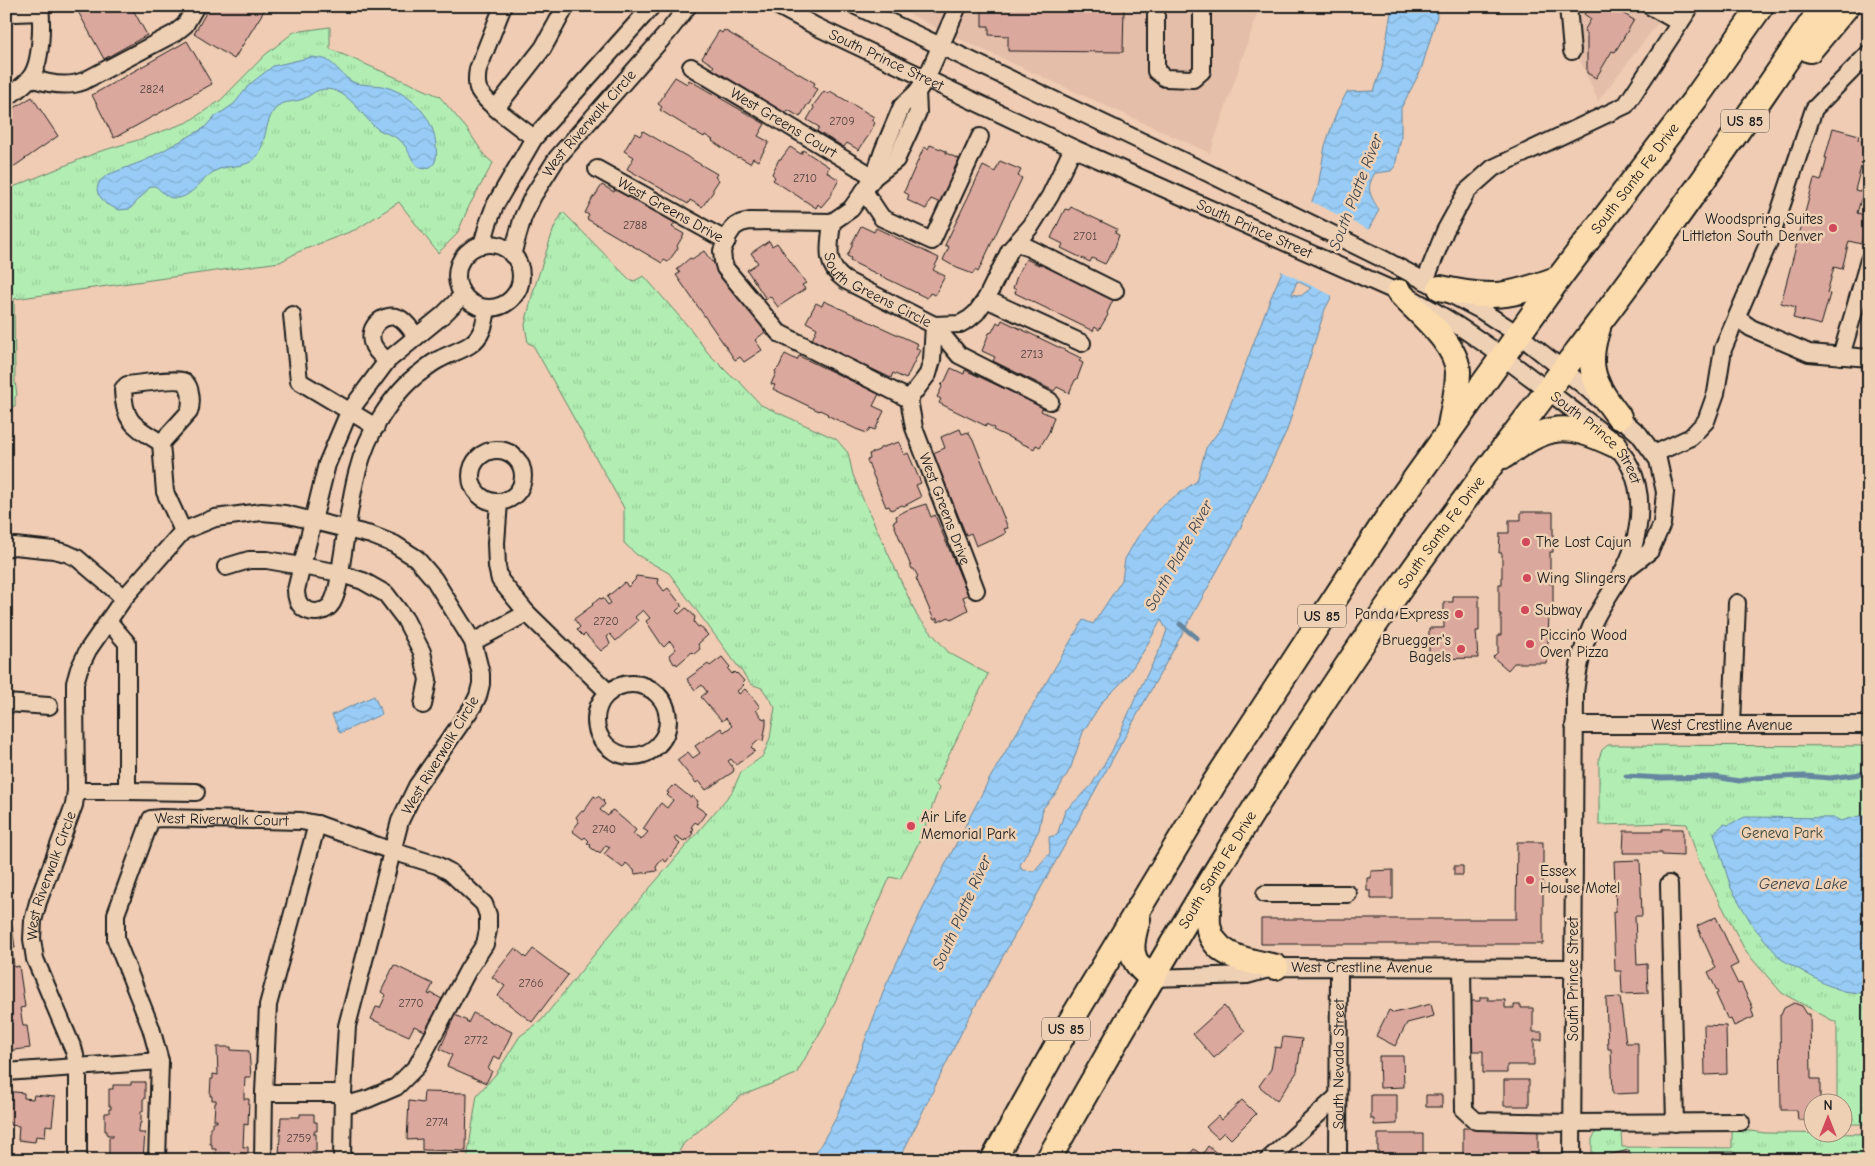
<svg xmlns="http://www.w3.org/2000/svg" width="1875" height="1166" viewBox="0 0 1875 1166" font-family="'Comic Neue',sans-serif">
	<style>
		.built { fill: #e5bea9 }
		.grass { fill: url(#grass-tufts); stroke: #678568 }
		.water { fill: url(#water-waves); stroke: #66869f; fill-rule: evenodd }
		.pier { fill: #efccb3 }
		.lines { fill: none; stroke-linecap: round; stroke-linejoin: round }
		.stream { stroke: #66869f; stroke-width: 5 }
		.building { fill: #dba89d; stroke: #1c1c1c }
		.minor-casing { stroke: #1c1c1c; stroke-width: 20 }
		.highway-casing { stroke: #1c1c1c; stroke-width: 28 }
		.minor { stroke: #eed0b4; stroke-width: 16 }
		.highway { stroke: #fcdcac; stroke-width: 24 }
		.poi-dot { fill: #d1495b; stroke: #eed0b4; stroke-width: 2 }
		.labels { text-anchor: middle; stroke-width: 5; stroke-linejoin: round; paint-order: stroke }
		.number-label { font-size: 12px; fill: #4c3f3c }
		.shield { fill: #eed0b4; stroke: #5b524a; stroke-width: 1 }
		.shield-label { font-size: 14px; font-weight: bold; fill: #1c1c1c }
		.street-label { font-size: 15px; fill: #1c1c1c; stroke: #eed0b4 }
		.poi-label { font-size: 15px; fill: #1c1c1c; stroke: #eed0b4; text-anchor: start }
		.park-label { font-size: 15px; fill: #3a463a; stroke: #eed0b4 }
		.water-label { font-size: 16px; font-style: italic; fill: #353f48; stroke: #eed0b4 }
	</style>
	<defs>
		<pattern id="grass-tufts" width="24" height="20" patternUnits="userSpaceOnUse" patternTransform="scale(1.25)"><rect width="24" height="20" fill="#b2eeb4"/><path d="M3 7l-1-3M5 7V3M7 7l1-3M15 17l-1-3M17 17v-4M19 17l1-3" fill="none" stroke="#98cc9a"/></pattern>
		<pattern id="water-waves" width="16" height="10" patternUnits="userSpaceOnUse" patternTransform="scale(1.25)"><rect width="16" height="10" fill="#98ccf6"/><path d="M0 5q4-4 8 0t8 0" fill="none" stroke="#82afd2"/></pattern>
	</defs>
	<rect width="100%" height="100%" fill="#efccb3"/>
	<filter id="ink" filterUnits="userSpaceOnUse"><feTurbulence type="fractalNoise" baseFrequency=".02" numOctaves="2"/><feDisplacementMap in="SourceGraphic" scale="10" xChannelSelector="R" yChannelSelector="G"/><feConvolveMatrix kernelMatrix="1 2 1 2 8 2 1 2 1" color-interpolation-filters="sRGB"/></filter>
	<g filter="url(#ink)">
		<path class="built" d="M895 6H1260L1210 153 942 31Z
			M1556 6H1669L1661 19 1598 101Z"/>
		<path class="grass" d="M330 27V49L439 96 467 129 485 156 493 163 469 206 457 234 438 253 399 202 357 229 298 252 280 262 14 299 15 382 17 395 15 397V406L6 408V192L11 188 98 152 138 140 188 122 221 100 265 55 294 32Z
			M563 212 629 279 634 281 644 276 692 331 708 353 732 377 738 380 761 405 836 439 848 453 853 475 862 497 917 616 949 653 988 674 935 784 939 788 920 840 900 879 890 877 826 1022 796 1074 741 1096 684 1143 674 1160H467L477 1095 496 1074 520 1036 541 1021 614 930 732 792 741 772 763 756 770 738 775 707 762 688 751 684 669 573 637 555 624 543V508L533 345 528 343 525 325 533 292 554 228Z
			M1608 745 1869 746V1124H1843L1842 1104 1837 1103V1023L1782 993 1746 952 1699 862 1687 824 1669 823 1599 825V758L1602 750Z
			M1599 1127 1621 1131 1622 1147 1732 1148V1133L1734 1129 1765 1133 1869 1134V1160H1592V1139Z"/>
		<path class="water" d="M1392 6H1436L1437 16 1421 70 1401 108V138L1395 166 1391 171 1375 173C1365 189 1370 195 1379 210L1325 309 1287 430 1236 537 968 1019 899 1160H812L836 1118 886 985 925 904 990 778 1083 620 1093 624 1122 580 1125 559 1137 538 1161 506 1197 481 1206 448 1222 427 1269 302 1318 187 1325 146 1337 111 1347 92 1374 91 1382 68ZM1297 281 1311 288 1301 296 1292 294ZM1161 620 1167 630 1161 647 1138 692 1112 751 1091 786 1065 811 1057 835 1049 837 1050 853 1034 871 1022 870 1020 865 1039 830 1043 808 1057 792 1071 767 1083 732 1102 702 1123 681 1143 652Z
			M312 57C317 58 323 58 327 60 337 66 342 76 353 82 362 86 376 84 386 87 413 95 435 119 436 147 437 153 437 164 430 167 416 175 411 154 405 146 398 134 383 135 374 126 360 113 344 84 320 90 314 91 309 97 303 99 296 102 288 101 281 104 265 113 267 140 258 155 248 169 231 164 217 170 202 177 191 200 174 198 166 198 161 190 155 186H151L130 209 119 210 106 204 98 194 97 189 99 182 107 175 146 160 204 128 213 118 234 104 250 84 273 66Z
			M6 370 12 376V388L6 398Z
			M374 696 382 714 340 733 332 715Z
			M1859 816H1869V994L1843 991 1825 984 1781 959 1753 926 1731 888 1714 833 1724 824 1728 825 1745 817 1835 818 1841 821Z"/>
		<path class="pier" d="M1310 201 1371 231 1335 297 1279 270Z"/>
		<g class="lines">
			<path class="stream" d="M1180 624 1197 638
				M1626 776 1662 778 1716 777 1739 781 1755 778 1805 776 1830 778 1869 773"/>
		</g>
		<path class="building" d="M75 6H131L147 35 104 59Z
			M210 6H267L234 59 194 34Z
			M982 6H1124L1123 52 1008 51V36L989 35V26H982Z
			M1590 6H1605L1610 9 1612 7 1634 20 1615 52 1612 51 1596 78 1587 73V33L1584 31 1591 19 1584 14Z
			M724 30 815 83 813 87 817 89 809 104 807 105 800 117 788 110 785 114 711 70 714 66 702 58 719 31 722 33Z
			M187 41 212 84 114 138 92 95Z
			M675 77 687 84 689 80 765 124 758 136 769 142 758 161 753 158 750 163 739 157 738 158 712 141 713 140 705 135 704 137 660 110 662 107 658 104 664 95V93Z
			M824 91 828 94 830 91 874 117 871 120 875 123 870 132V134L866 139 859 150 847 143 844 147 818 132 817 131 819 127 807 120 814 108 813 106Z
			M32 97 58 136 6 172V113Z
			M1833 128 1859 135 1858 140 1869 143V154L1865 168 1861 167 1855 190 1863 192 1857 213 1868 216 1861 244 1849 241 1842 269 1834 267 1827 293 1830 294 1821 325 1793 318 1796 307 1781 303 1814 179 1821 181 1827 158H1825Z
			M643 131 717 174 715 177 719 180 713 189V192L702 207 690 200 688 204 627 169 634 157 624 151 635 133 640 136Z
			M930 145 946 151V153L959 159 953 171 957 173 943 204 931 199 926 209 907 200 909 195 904 192 924 147 928 149Z
			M790 147 801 154 803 150 829 167 827 172 839 180 832 192V194L821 207 818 204 816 208 773 180 775 177 772 174 779 159H781Z
			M1000 161 1021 170 1018 176 1022 178 978 272 975 270 973 274 957 268 943 260 949 247 945 245 983 166 995 172Z
			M602 185 614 192 616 188 675 223 672 227 684 234 677 246 678 248 668 262 664 260 662 263 587 219 589 215 585 213 593 197 595 196Z
			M1071 207 1117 229 1115 233 1119 235 1115 247 1105 264 1092 258 1090 262 1061 248 1063 244 1051 238 1065 209 1069 210Z
			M861 226 874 232 876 228 939 258 933 270 945 276 935 295 930 293 927 298 850 261 851 258 847 256 852 246V243Z
			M769 241 772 246 777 243 806 283 802 285 805 289 778 307 770 296 766 299 747 270 758 263 751 253Z
			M704 251 712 262 716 260 765 332 755 340 762 350 744 362 740 357 735 360 676 275 680 273 677 269 690 258 692 259Z
			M1026 259 1039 265 1041 260 1102 290 1100 294 1113 300 1107 313 1108 315 1099 330 1095 327 1093 331 1015 293 1016 290 1013 288 1017 276Z
			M824 301 918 344 916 348 920 350 906 379 893 373 891 378 812 340 817 328 806 322 816 303 822 306Z
			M1002 320 1081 358 1079 361 1083 363 1077 379 1075 380 1069 393 1057 387 1054 391 993 361 995 357 982 351 989 333 992 332 997 322 1000 324Z
			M785 354 797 360 799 356 879 394 873 406 884 411 875 430 870 428 867 433 856 429 827 415 828 414 820 410 819 411 773 389 775 385 771 384 776 373 775 371 779 367Z
			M951 368 964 374 965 370 1043 407 1041 411 1054 417 1049 432 1040 447 1036 445 1034 449 993 430 994 428 986 424V426L939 403 941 399 937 397 942 387 941 385 945 381Z
			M960 429 962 434 968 432 974 442 1008 528 1004 529 1006 533 991 541 989 540 976 546 971 533 966 535 933 453 945 448 941 437Z
			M899 442 904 455 908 453 921 483 916 485 921 497 904 506 902 505 891 510 889 506 886 507 867 460 870 459 869 454 879 450 880 448Z
			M926 504 931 517 935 515 968 595 963 597 968 610 951 619 949 617 938 622 937 618 934 620 916 578 918 577 914 569H912L893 522 897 520 896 516 907 510Z
			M1521 512H1553V552H1550V584H1553V615H1549L1547 663H1514L1508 670 1493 657 1498 652V635H1501V614H1499V584H1502V553H1499L1500 533H1509V520H1521Z
			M636 576 659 579 658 583 664 591 668 588 682 606 676 611 679 614 686 608 688 609 695 617 694 622 698 627 700 626 708 635 698 644 700 649 694 654 692 652 677 665 676 663 674 664 669 655 676 649 670 641 664 647 662 645 646 621 650 618 643 610 635 617 638 621 617 640 616 641 610 634 607 637 610 644 601 651 585 634 583 636 577 630 580 627 574 619 593 605 592 604 600 598 601 599 603 598 608 605 611 603 607 597 625 582 628 587 635 580Z
			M1453 596H1479V631H1476L1478 658 1429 659V628H1444V602H1453Z
			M722 657 730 667 728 669 732 674 734 672 736 674 737 673 744 681 742 683 744 685 737 691 739 694 745 689 754 699 760 707 756 710 762 718 766 719V725L763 741 759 740 751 747 755 751 752 753 736 765 731 759 728 761 734 769 733 772 706 790 699 781 696 783 677 760 688 752 693 758 700 753 695 746 721 728 724 732 732 726 726 718 722 721 701 697 707 692 702 685 695 690 687 679 708 664 710 666Z
			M675 785 691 798 692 796 698 801 696 806 706 813 698 824 695 822 691 827 694 829 691 832 693 833 687 841 686 839 684 841 676 836 674 839 680 844 666 862 662 859 656 867 657 871 635 874 634 870 626 863 623 868 604 854 610 847 606 845 600 853 598 851 597 852 590 847 591 845 587 843 589 841 585 837 583 839 572 831 579 822 576 817 581 811 583 812 594 796 597 798 598 796 604 801 603 802 605 804 600 810 608 816 612 810 614 811 636 830 633 834 641 840 648 832 643 829 660 804 661 803 667 808 673 800 667 795 669 793 667 792 672 786 673 787Z
			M1662 829H1683V856L1662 855V853H1623L1624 831H1662Z
			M1517 842H1543V944H1261V919H1516Z
			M1640 860 1642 916H1635L1637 965 1647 964 1648 993 1622 994 1621 971H1615L1613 912H1616L1614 861Z
			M1454 866H1463V875H1454Z
			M1393 870V899H1371V891H1367V878H1371V871Z
			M1716 917 1738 964 1730 968 1738 984 1741 983 1753 1008 1751 1009 1754 1017 1734 1026 1731 1019 1728 1020 1716 994 1718 993 1708 972 1716 968 1697 926Z
			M12 926 15 948H12L14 967 19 966 25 1007 20 1008 23 1026H27L30 1048 6 1051V927Z
			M515 948 526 958 533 949 568 975 532 1022 498 996 505 986 492 977Z
			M394 965 433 984 428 994 430 995 431 993 442 999 427 1032 414 1026 409 1036 371 1019 376 1007 380 1008 386 995 381 992Z
			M1480 997H1488V1000H1505V1008H1514V1005H1521V1008H1533V1032H1542V1040H1534V1065H1507V1073H1483V1051H1472L1471 1001H1480Z
			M1620 997 1626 1043H1638V1093L1613 1094 1611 1049H1608L1606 998Z
			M1794 1003 1802 1006 1807 1014H1810L1811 1079H1820V1104H1812V1112H1808V1120H1798L1797 1110H1781L1780 1015H1781L1784 1008Z
			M1431 1004 1434 1016 1407 1023 1395 1046 1376 1036 1389 1010 1394 1013Z
			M1224 1006 1245 1031 1214 1058 1193 1034Z
			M473 1013 512 1032 500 1059 494 1056 488 1069 492 1071 486 1083 447 1066 452 1055 440 1049 455 1015 467 1021 466 1022 468 1023Z
			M1704 1025 1726 1026 1727 1074 1705 1075Z
			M1283 1037 1302 1039 1297 1072 1277 1101 1259 1086 1271 1069 1275 1047 1281 1048Z
			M217 1047H231V1050L249 1051 251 1077H245L244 1095V1099H249L248 1125 244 1124 243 1147H248V1160H212H214L216 1149H212V1144H210V1127H212V1122H217V1120H214L215 1103H216V1100H212V1096H210L211 1079H213V1074L218 1075Z
			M1379 1056H1403L1404 1087 1380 1088Z
			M1504 1080H1529V1106H1504Z
			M131 1082H145V1099H143V1111H141V1123H140L139 1130V1133H145L143 1159 106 1160V1157H111V1155H109V1137H113V1135H107V1131H105V1113H109V1109H111V1106H109V1089H113V1085H131Z
			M6 1091 24 1093V1098L33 1099 34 1095 55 1097 52 1126 46 1125 45 1137 36 1136 35 1142 18 1140 19 1126 10 1125V1122H7L6 1128Z
			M424 1092 467 1093 466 1151 422 1150V1139L407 1140 409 1101 423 1103Z
			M1371 1095H1397V1124L1374 1125V1119H1371Z
			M1426 1095H1442V1107H1426Z
			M1242 1100 1256 1114 1231 1139 1224 1132 1218 1138 1206 1127 1218 1116 1221 1120Z
			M300 1114H314V1122H317V1131H314V1134H316V1151H312V1154H316L318 1160H284V1156H279L281 1117H300Z
			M1463 1128H1538V1160H1463Z
			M1378 1134H1423V1155H1378Z
			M1208 1146 1225 1160H1185L1194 1149 1202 1155Z
			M1629 1150 1632 1160H1605L1604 1156Z
			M1709 1152H1734V1160H1709Z"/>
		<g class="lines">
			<g class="minor-casing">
				<g id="minor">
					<path d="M503 6 478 69C477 75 476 82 478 88 482 101 521 128 534 138"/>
					<path id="s1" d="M778 6 817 27 1073 148 1413 299C1467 328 1516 366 1565 404 1588 422 1617 440 1630 466 1643 492 1641 521 1633 548 1625 574 1608 594 1596 617 1583 642 1578 666 1575 693L1572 1160"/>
					<path d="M856 6 1206 172 1385 260 1482 311 1519 335 1584 386 1639 434 1658 460 1665 492 1662 524 1650 551 1625 570"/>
					<path d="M1156 6V71L1165 78 1193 79 1202 71V6"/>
					<path d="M1568 6 1572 51"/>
					<path d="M1650 6 1680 23"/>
					<path d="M6 12 16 13 40 12"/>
					<path id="s2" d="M691 67 874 177"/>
					<path d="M31 78C48 84 67 88 84 81L175 33 185 25 196 6"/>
					<path id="s3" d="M917 92 918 112 896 160 874 177 851 209 832 222C830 245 823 264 845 280L934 325 960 324 969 319 976 313 986 299 1010 250 1031 226 1050 196 1073 148"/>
					<path d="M6 98C14 92 24 86 30 78 42 64 42 24 40 6"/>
					<path d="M496 108 543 48 566 6"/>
					<path id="s4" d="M597 169 727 241"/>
					<path d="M874 177 883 151 902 106 917 92 926 79 958 6"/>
					<path d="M864 191 882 218 932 241 980 137"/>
					<path d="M832 222 750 221 741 223 734 227 728 236 722 251 723 261 725 268 779 333 909 399 928 374 932 360 934 325"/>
					<path d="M1017 242 1115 291"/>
					<circle cx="489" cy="276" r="32"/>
					<path d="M482 245 488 224 495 205 534 138 652 6"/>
					<path id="s5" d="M512 255 523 217 533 196 557 158 668 32 688 6"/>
					<path d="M1425 281 1445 231 1467 191 1493 168 1626 105 1691 6"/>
					<path d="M463 295 443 315 387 361 349 412 327 464 296 590C296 597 297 602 302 607 311 615 326 613 332 603 339 591 340 572 342 559 350 511 353 459 381 417 391 401 405 383 421 372 427 367 433 362 440 359 456 350 474 349 482 330 485 323 486 315 487 308"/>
					<path d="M986 299 1082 343"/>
					<path d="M292 315 299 381 376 427"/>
					<path d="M1737 318 1751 328 1809 353 1869 358"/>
					<path d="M934 325 959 355 1050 401"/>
					<path d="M1841 356 1869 260"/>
					<path d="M387 361C381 355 374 350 372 342 368 326 384 312 399 318 406 321 411 330 416 336"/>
					<path id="s6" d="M909 399 914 428 976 590"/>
					<path d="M161 443C135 426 124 424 123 389L127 385C138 384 173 378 182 381 192 384 192 404 189 412L161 443 165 492 183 531"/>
					<circle cx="497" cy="476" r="26"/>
					<path d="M1654 454 1691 437 1706 421 1716 393 1723 349 1771 237 1814 109 1869 53"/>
					<path d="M499 502 496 543 497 567 500 580 527 613 609 693"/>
					<path d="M6 548 14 546 54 550 66 553 77 558 124 598"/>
					<path d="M226 567 249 560H267L335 572 363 581 386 594 405 619 422 652 428 680 423 705"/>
					<path d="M473 642 527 613"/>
					<circle cx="632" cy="720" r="36"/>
					<path d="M6 703 49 706"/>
					<path d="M1732 724 1737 603"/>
					<path id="s7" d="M1574 725H1869"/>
					<path d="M76 791H127V643L108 621"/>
					<path d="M127 791 196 792"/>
					<path d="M1669 884 1675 1123"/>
					<path d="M1265 894H1348"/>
					<path d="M1462 967 1464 1110 1476 1121 1572 1123 1741 1122"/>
					<path id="s8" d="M1153 978 1247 975 1276 967 1573 968"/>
					<path d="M6 1072 160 1061"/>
					<path d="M264 1093H343"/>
					<path id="s9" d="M78 1160V1068L74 1051 35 959 32 939 33 921 38 902 74 805 76 791 75 696V683L79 669 88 650 124 598 183 531 215 518 262 512 285 514 371 535 394 544 416 558 434 579 473 642 481 674V684L478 696 473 706 417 786 400 821 347 1026 343 1093 342 1160"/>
					<path id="s10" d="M157 1160 160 1061 151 1028 116 940V914L151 819 161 818 301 821 317 824 392 851 437 865 450 872 484 904 488 915V930L485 944 468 970 417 1066 396 1087 368 1099 343 1106"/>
					<path d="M263 1160 264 1093 268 1005 317 824"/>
					<path d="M1268 1160 1338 1096"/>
					<path id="s11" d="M1338 1160 1339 967"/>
				</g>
			</g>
			<g class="highway-casing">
				<g id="highway">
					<path d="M1810 50 1847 6"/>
					<path d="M1440 288C1492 300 1509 297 1559 278"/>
					<path d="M1399 292C1418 313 1457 343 1458 372 1458 390 1453 408 1450 426"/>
					<path d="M1598 328C1584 369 1595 385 1619 417"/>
					<path d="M1504 456C1549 424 1565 421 1615 445"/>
					<path d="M1210 888C1209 900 1207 912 1208 924 1212 958 1250 961 1276 967"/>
					<path d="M1138 919C1130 945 1127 962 1153 978"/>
					<path id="s12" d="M993 1160 1069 1024 1215 782 1392 511 1559 278 1696 98 1761 6"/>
					<path id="s13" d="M1048 1160C1159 963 1274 767 1404 583 1455 510 1510 441 1563 370 1654 252 1740 130 1823 6"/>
				</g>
			</g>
			<use href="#minor" class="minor"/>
			<use href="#highway" class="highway"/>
		</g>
	</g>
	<g class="poi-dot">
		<circle cx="1833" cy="228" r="5"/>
		<circle cx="1526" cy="542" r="5"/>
		<circle cx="1527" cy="578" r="5"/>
		<circle cx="1525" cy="610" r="5"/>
		<circle cx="1459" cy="614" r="5"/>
		<circle cx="1530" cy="644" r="5"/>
		<circle cx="1461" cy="649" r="5"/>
		<circle cx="911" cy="826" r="5"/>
		<circle cx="1530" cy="880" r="5"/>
	</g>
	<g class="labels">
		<g class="number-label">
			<text x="152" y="93">2824</text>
			<text x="842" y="125">2709</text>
			<text x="805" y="182">2710</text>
			<text x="635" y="229">2788</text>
			<text x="1085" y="240">2701</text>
			<text x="1032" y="358">2713</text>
			<text x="606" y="625">2720</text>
			<text x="604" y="833">2740</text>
			<text x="531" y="987">2766</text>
			<text x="411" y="1007">2770</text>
			<text x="476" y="1044">2772</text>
			<text x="437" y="1126">2774</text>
			<text x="299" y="1142">2759</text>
		</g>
		<g class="shield">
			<rect x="1721" y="109.5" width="48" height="23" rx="4"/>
			<rect x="1298" y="604.5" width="48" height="23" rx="4"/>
			<rect x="1042" y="1017.5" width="48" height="23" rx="4"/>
		</g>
		<g class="shield-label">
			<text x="1745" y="126">US 85</text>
			<text x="1322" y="621">US 85</text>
			<text x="1066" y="1034">US 85</text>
		</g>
		<g class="street-label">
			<text dy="5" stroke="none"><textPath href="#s1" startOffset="121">South Prince Street</textPath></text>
			<text dy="5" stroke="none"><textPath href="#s2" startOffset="108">West Greens Court</textPath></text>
			<text dy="5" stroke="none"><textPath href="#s5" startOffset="155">West Riverwalk Circle</textPath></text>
			<text dy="5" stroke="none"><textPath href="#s12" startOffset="1174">South Santa Fe Drive</textPath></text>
			<text dy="5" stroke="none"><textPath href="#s4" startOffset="84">West Greens Drive</textPath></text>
			<text dy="5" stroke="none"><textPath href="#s1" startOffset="526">South Prince Street</textPath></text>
			<text dy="5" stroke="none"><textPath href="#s3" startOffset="258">South Greens Circle</textPath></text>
			<text dy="5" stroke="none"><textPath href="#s1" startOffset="931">South Prince Street</textPath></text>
			<text dy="5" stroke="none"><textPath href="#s6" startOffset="116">West Greens Drive</textPath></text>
			<text dy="5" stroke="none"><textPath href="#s13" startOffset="741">South Santa Fe Drive</textPath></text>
			<text dy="5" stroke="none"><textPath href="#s7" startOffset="148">West Crestline Avenue</textPath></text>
			<text transform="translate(440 755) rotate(-59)" y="5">West Riverwalk Circle</text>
			<text dy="5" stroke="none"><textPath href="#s10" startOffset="426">West Riverwalk Court</textPath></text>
			<text dy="5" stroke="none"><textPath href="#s13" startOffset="336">South Santa Fe Drive</textPath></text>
			<text dy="5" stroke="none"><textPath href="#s9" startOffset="296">West Riverwalk Circle</textPath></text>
			<text dy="5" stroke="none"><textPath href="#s8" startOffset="210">West Crestline Avenue</textPath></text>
			<text transform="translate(1573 979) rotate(-90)" y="5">South Prince Street</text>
			<text dy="5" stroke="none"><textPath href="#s11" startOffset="96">South Nevada Street</textPath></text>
		</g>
		<g class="poi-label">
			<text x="1823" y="224" text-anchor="end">Woodspring Suites<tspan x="1823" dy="17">Littleton South Denver</tspan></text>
			<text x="1536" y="547">The Lost Cajun</text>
			<text x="1537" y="583">Wing Slingers</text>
			<text x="1535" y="615">Subway</text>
			<text x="1449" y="619" text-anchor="end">Panda Express</text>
			<text x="1540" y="640">Piccino Wood<tspan x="1540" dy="17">Oven Pizza</tspan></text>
			<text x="1451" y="645" text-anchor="end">Bruegger's<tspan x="1451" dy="17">Bagels</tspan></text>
			<text x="921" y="822">Air Life<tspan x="921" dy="17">Memorial Park</tspan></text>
			<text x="1540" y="876">Essex<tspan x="1540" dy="17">House Motel</tspan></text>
		</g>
		<g class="park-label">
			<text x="1782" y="838">Geneva Park</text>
		</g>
		<g class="water-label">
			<text transform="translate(1355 192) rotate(-69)" y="6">South Platte River</text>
			<text transform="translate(1178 555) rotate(-61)" y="6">South Platte River</text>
			<text x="1803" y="889">Geneva Lake</text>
			<text transform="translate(961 912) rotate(-66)" y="6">South Platte River</text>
		</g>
	</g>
	<rect width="1875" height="1166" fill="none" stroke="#eed0b4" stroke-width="25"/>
	<rect x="12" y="12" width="1850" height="1141" fill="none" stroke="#1c1c1c" stroke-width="2" filter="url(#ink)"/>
	<g transform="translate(1828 1118)"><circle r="24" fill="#eed0b4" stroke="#9a8877"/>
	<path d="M0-4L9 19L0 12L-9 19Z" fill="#d1495b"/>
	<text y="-8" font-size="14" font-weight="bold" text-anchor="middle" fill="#1c1c1c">N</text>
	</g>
</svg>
